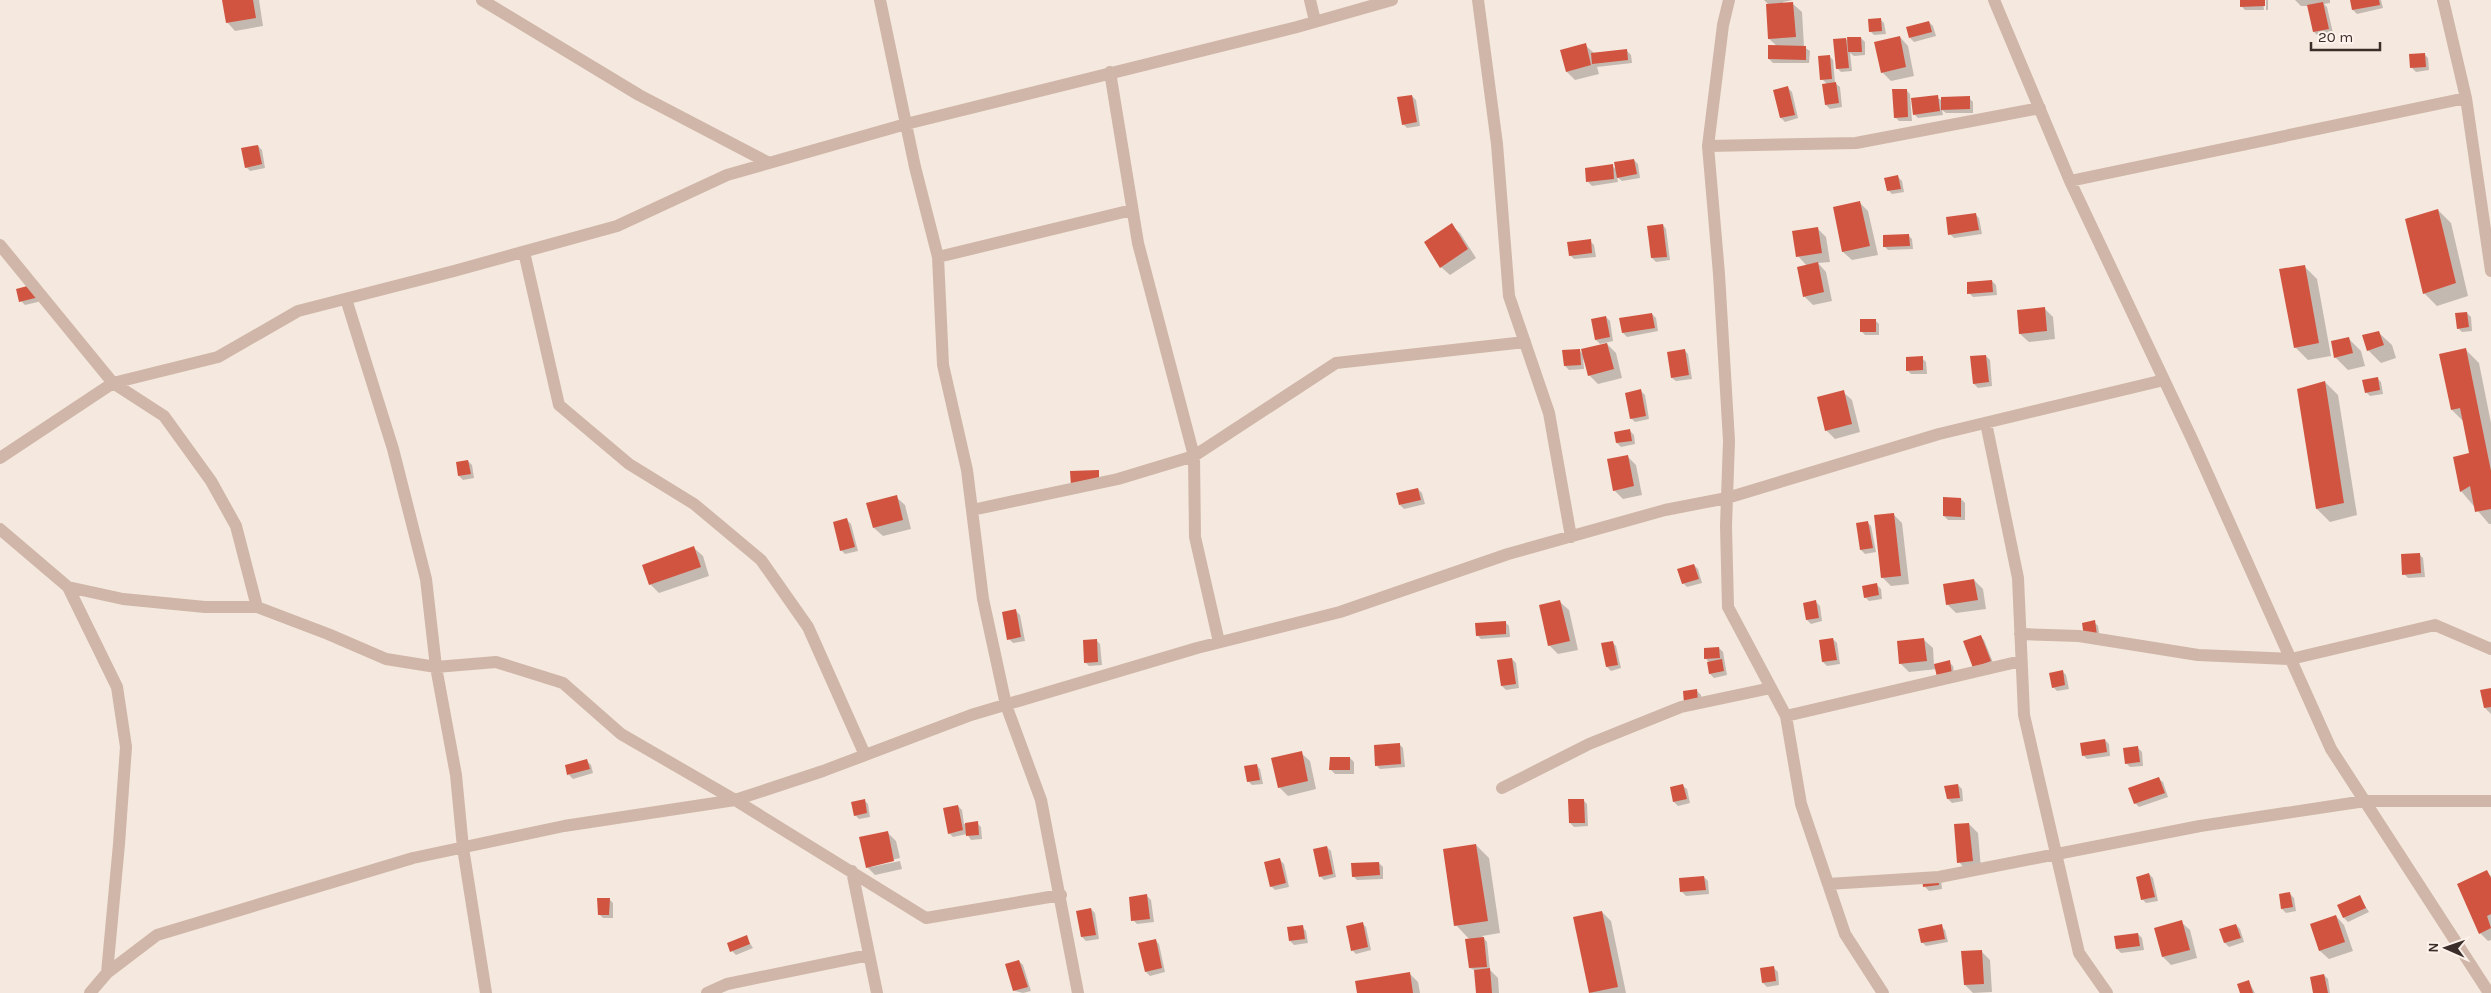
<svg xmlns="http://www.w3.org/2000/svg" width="2491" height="993" viewBox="0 0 2491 993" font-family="Karla,sans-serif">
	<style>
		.shadow { fill: #0003 }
		.building { fill: #d15440 }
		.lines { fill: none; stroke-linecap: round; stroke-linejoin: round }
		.street { stroke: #cfb6a8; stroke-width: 12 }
	</style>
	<rect width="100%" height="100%" fill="#f5e8de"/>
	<path class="shadow" d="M223 0H259L263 26 235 31 227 22Z
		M1764 0H1793L1783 2V4H1793L1802 12 1804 47 1810 51 1809 63H1773L1769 59 1777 46 1769 39V5Z
		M2241 0H2263L2264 10H2245L2241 6Z
		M2266 0H2268V10H2266Z
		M2295 0H2330V3L2324 4 2327 7 2333 33 2318 36 2314 32 2309 6H2301Z
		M2352 0H2381L2383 8 2357 14 2353 10Z
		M1880 19 1884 23 1886 34 1874 35 1870 31Z
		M1929 22 1933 26 1936 36 1914 42 1910 38Z
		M1900 37 1908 46 1914 76 1891 81 1882 72Z
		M1861 38 1865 42V55L1854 56 1850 53 1852 71 1841 72 1837 68 1846 39 1849 42Z
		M1585 45 1594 53 1627 51 1631 55 1632 63 1597 67 1599 74 1575 80 1567 72 1561 51Z
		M2424 54 2428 58 2429 70 2416 72 2412 68Z
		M1829 56 1833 60 1835 83 1840 87 1842 107 1830 109 1826 105 1827 84 1822 79Z
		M1788 88 1792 92 1798 118 1785 122 1781 118Z
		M1906 90 1910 94 1912 121H1899L1895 117Z
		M1412 96 1416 100 1420 126 1407 128 1403 124Z
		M1937 97 1942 101 1969 98 1973 102V113H1946L1942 110 1943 115 1918 118 1914 114Z
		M258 146 262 150 265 168 250 171 246 167Z
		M1634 160 1638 164 1640 178 1622 181 1617 177 1618 182 1592 186 1588 182 1612 166 1616 169Z
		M1898 177 1902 181 1904 192 1892 194 1888 190Z
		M1860 203 1868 211 1878 255 1852 260 1843 252Z
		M2438 210 2451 223 2468 296 2437 306 2424 293Z
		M1975 214 1979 218 1982 234 1954 238 1950 234Z
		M1451 225 1460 233 1476 258 1450 275 1441 267Z
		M1663 225 1666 229 1670 260 1656 262 1652 258Z
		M1817 228 1826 237 1830 262 1818 263 1826 272 1832 301 1813 305 1804 296 1807 266 1798 256Z
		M1908 235 1912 239 1913 249 1888 250 1884 246Z
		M1590 241 1594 245 1596 257 1574 259 1570 255Z
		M2304 266 2317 279 2331 356 2308 360 2295 347Z
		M1992 281 1996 285 1997 295 1973 297 1969 293Z
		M35 285 42 301 25 305 21 301Z
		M2044 308 2053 317 2055 339 2029 342 2020 334Z
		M2467 313 2471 317 2472 331 2462 332 2458 328Z
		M1652 314 1656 318 1658 331 1627 337 1623 333Z
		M1606 317 1610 321 1613 341 1600 344 1596 340Z
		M1875 320 1879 324V335H1865L1861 331Z
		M2378 332 2392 345 2396 358 2381 363 2368 350Z
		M2348 338 2361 351 2365 366 2348 370 2335 357Z
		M1606 343 1616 353 1622 378 1598 384 1589 375 1583 358 1584 369 1569 370 1565 366 1579 350 1584 355Z
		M1684 350 1688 354 1692 379 1676 381 1672 378Z
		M2466 350 2479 363 2491 423V524H2489L2461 491 2471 454 2464 422 2452 410Z
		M1986 356 1990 360 1992 386 1978 388 1974 384Z
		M1922 358 1926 362 1927 374H1911L1907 370Z
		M2377 378 2381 382 2383 394 2370 396 2366 392Z
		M2325 382 2338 395 2357 515 2330 522 2317 509Z
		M1641 391 1645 395 1649 419 1635 422 1631 418Z
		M1843 392 1852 400 1860 432 1835 439 1826 430Z
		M1630 431 1634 435 1635 444 1621 447 1617 443Z
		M1627 456 1636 465 1642 495 1623 499 1614 490Z
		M468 461 472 465 474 478 463 480 459 476Z
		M1418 489 1422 493 1425 504 1404 509 1400 505Z
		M896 497 905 505 911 529 883 536 874 528Z
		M1961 499 1965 503V520H1948L1944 516Z
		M1893 514 1902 523 1909 584 1891 586 1883 578Z
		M847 520 851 524 858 551 845 554 841 550Z
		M1867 522 1871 526 1876 552 1865 554 1861 550Z
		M694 548 703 556 709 576 659 593 650 584Z
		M2419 554 2423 558 2425 577 2408 578 2404 574Z
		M1694 565 1698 569 1702 583 1687 587 1683 583Z
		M1974 580 1983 589 1986 609 1956 613 1947 604Z
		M1877 585 1881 589 1882 599 1869 601 1865 597Z
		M1560 602 1569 610 1578 650 1558 654 1549 645Z
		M1816 602 1820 606 1822 621 1811 624 1807 620Z
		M1016 611 1020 615 1025 641 1013 643 1009 639Z
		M1505 622 1509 626 1510 637 1481 639 1477 635Z
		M2094 622 2098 626 2100 639 2089 641Z
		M1980 636 1984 640 1994 665 1978 671Z
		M1833 639 1837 643 1840 664 1827 666 1823 662 1820 641Z
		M1096 640 1100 644 1102 665 1089 666 1085 662Z
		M1924 640 1933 648 1934 665 1949 662 1953 666 1955 678 1937 669 1909 672 1900 663Z
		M1612 642 1616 646 1621 668 1611 671 1607 667Z
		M1719 648 1723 652 1727 675 1714 678 1710 674 1709 662 1706 659Z
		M1512 659 1516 663 1519 688 1506 690 1502 686Z
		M2062 671 2066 675 2069 689 2057 691 2053 687Z
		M2491 689V714L2485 708Z
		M1697 691 1701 695 1702 705 1689 706Z
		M2105 740 2109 744 2110 756 2087 759 2083 755Z
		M1399 744 1403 748 1405 767 1380 769 1376 765Z
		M2138 748 2142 752 2143 766 2130 767 2126 763Z
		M1301 753 1310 761 1316 789 1288 796 1279 787Z
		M1350 758 1354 762V774H1335L1331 770Z
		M587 761 591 765 593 773 573 779 569 775Z
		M1256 765 1260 769 1263 784 1252 785 1248 781Z
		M2159 779 2163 782 2168 797 2139 807 2135 803Z
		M1958 785 1962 789 1963 801 1952 803 1948 799Z
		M1683 786 1687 789 1690 803 1678 806 1674 802Z
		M864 800 868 804 870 817 859 819 855 815Z
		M1583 800 1587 804 1588 826 1574 827 1570 823Z
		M958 806 962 810 964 824 977 823 981 827 982 839 971 840 967 834 953 837 949 833Z
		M1969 824 1978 833 1981 869 1967 871 1959 862Z
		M887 832 896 841 900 858 871 865V867L900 861 902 869 875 875 867 867Z
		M1476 845 1489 858 1500 933 1482 936 1487 942 1490 970 1498 978 1499 993H1477L1476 971 1470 968V940L1456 925Z
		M1327 847 1331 851 1336 877 1324 880 1320 876Z
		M1280 860 1284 864 1289 887 1275 890 1271 886Z
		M1379 863 1383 867V879L1357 880 1353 876Z
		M2487 872 2491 876V940L2488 941 2480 933Z
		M2149 874 2153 878 2158 901 2146 903 2142 899Z
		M1704 877 1708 881 1709 894 1686 896 1682 892Z
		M1941 879 1942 889 1929 891 1925 887Z
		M2290 894 2294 898 2296 911 2286 913 2282 909 2280 895Z
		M1147 896 1151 900 1154 922 1137 924 1133 920Z
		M2359 896 2369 912 2348 922 2344 918Z
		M609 899 613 903V918H603L599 914Z
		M1091 909 1095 913 1099 939 1086 941 1082 937Z
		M1602 912 1611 921 1626 993H1591L1575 918Z
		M2336 916 2344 925 2353 951 2329 959 2320 951 2311 924Z
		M2181 922 2190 930 2197 958 2171 965 2163 957Z
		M1362 923 1366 927 1371 950 1356 954 1352 950Z
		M2236 925 2240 929 2244 942 2229 947 2225 943 2221 930Z
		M1941 926 1945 930 1948 942 1926 946 1922 942Z
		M1302 927 1306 931 1308 943 1294 945 1290 941Z
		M2138 934 2142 938 2144 950 2121 953 2117 949 2115 937Z
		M746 937 753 948 736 955 732 951Z
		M1155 940 1159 944 1165 972 1150 976 1146 972Z
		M1981 951 1990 960 1992 992 1973 993 1965 985Z
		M1019 961 1023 965 1031 991 1023 993 1015 991 1006 965Z
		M1774 968 1778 972 1779 985 1767 987 1763 983Z
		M1409 973 1418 982 1420 993H1358Z
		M2324 975 2328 979 2330 993H2315Z
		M2249 982 2255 993H2241Z"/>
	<path class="building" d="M222 0H253L256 18 226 23Z
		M2240 0H2265V6L2240 7Z
		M2350 0H2379L2380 5 2352 10Z
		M1793 2 1796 37 1768 39 1766 4Z
		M2323 2 2329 29 2313 32 2307 5Z
		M1881 18 1882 31 1869 32 1868 19Z
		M1929 21 1932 32 1909 38 1906 27Z
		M1900 36 1906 67 1881 73 1874 42Z
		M1847 37H1861L1862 52H1848Z
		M1846 38 1849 68 1836 69 1833 39Z
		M1586 43 1591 65 1566 72 1560 50Z
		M1768 45 1806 46V60L1768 59Z
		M1627 49 1628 60 1592 64 1591 53Z
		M2425 53 2426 67 2410 68 2409 54Z
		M1830 55 1832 79 1820 80 1818 56Z
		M1836 82 1839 103 1825 105 1822 84Z
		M1788 86 1795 115 1780 118 1773 90Z
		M1892 89H1907L1908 117 1894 118Z
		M1412 95 1417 122 1402 125 1397 97Z
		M1938 95 1940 111 1913 115 1911 98Z
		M1970 96V109L1941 110V97Z
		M258 145 262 164 245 168 241 148Z
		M1634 159 1637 174 1617 178 1614 162Z
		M1613 164 1614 179 1586 182 1585 168Z
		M1898 175 1901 189 1887 191 1884 178Z
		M1860 201 1870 246 1842 252 1833 207Z
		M2438 209 2456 283 2423 294 2405 219Z
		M1976 213 1979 230 1948 235 1946 217Z
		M1452 223 1468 249 1440 268 1424 242Z
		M1663 224 1667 257 1651 258 1647 226Z
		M1818 227 1822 253 1796 257 1792 231Z
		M1909 234 1910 246 1883 247V235Z
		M1591 239 1592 253 1569 256 1567 242Z
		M1818 262 1824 292 1803 297 1797 267Z
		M2305 265 2319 343 2294 348 2279 269Z
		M1992 280 1993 292 1967 294V282Z
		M35 284 39 297 19 302 16 289Z
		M2045 307 2047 331 2019 334 2017 310Z
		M2467 312 2469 327 2457 329 2455 313Z
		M1652 313 1655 328 1622 333 1619 318Z
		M1606 316 1610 337 1595 340 1591 319Z
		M1860 319H1876V332H1860Z
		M2379 331 2384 345 2367 351 2362 335Z
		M2349 337 2353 353 2334 358 2331 341Z
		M1607 343 1614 369 1588 376 1581 349Z
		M2466 348 2491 471V509L2475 512 2470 486 2460 492 2453 457 2469 453 2460 408 2451 410 2439 354Z
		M1580 349 1581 365 1564 366 1562 350Z
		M1685 349 1689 375 1671 378 1667 352Z
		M1986 355 1989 382 1973 384 1970 356Z
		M1923 356V370L1906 371V357Z
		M2378 377 2380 390 2365 393 2362 380Z
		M2325 381 2344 503 2316 509 2297 389Z
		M1641 389 1646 416 1630 419 1625 393Z
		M1844 390 1852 424 1825 431 1817 397Z
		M1630 429 1632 441 1616 443 1614 432Z
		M1628 455 1634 486 1613 491 1607 459Z
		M468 460 471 474 458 476 456 462Z
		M1099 470V485L1071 486 1070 471Z
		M1418 488 1421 500 1399 505 1396 493Z
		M897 495 903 520 873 528 866 503Z
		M1943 497 1961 498V517L1943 516Z
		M1894 513 1901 576 1881 578 1874 515Z
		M847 518 855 547 840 551 833 522Z
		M1868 521 1873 548 1860 550 1856 523Z
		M694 546 701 567 649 585 642 565Z
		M2420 553 2421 573 2402 575 2401 554Z
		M1694 564 1699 579 1682 584 1677 569Z
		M1974 579 1978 600 1946 605 1943 584Z
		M1877 583 1879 595 1864 598 1862 586Z
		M1560 600 1570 641 1548 646 1539 605Z
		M1816 600 1819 618 1806 620 1803 603Z
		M1016 609 1021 637 1007 640 1002 612Z
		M2095 620 2097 635 2084 637 2082 623Z
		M1506 621V634L1476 636 1475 623Z
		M1981 635 1991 661 1973 668 1963 641Z
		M1833 638 1837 660 1822 662 1819 640Z
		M1924 638 1927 661 1899 664 1897 641Z
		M1097 639 1098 662 1084 663 1083 640Z
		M1613 641 1618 665 1606 667 1601 643Z
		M1719 647 1720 658 1704 659V648Z
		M1512 658 1516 684 1501 686 1497 660Z
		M1722 659 1724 671 1709 674 1707 662Z
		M1950 660 1952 674 1937 677 1934 664Z
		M2063 670 2065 685 2052 688 2049 673Z
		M2491 688V707L2484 708 2480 690Z
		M1697 689 1698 702 1684 703 1683 691Z
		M2105 739 2107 752 2082 756 2080 743Z
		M1400 743 1401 764 1375 766 1374 745Z
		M2138 746 2140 762 2125 764 2123 748Z
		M1302 751 1308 781 1278 788 1271 758Z
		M1330 757H1350V770H1329Z
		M587 759 590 769 567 775 565 765Z
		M1257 764 1260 780 1247 782 1244 766Z
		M2159 777 2165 793 2134 804 2128 788Z
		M1683 784 1687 799 1673 802 1670 787Z
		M1958 784 1960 798 1947 799 1944 786Z
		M865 799 867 813 854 816 851 802Z
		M1568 799H1584L1585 823H1569Z
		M958 805 963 830 948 834 943 808Z
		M978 821 979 835 966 836 965 823Z
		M1969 823 1973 861 1957 863 1954 824Z
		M888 831 894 861 866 868 859 837Z
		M1476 844 1488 921 1454 926 1443 849Z
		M1327 846 1333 874 1319 877 1313 849Z
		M1280 858 1286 883 1270 887 1264 862Z
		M1379 862 1380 875 1352 877 1351 863Z
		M2487 870 2491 878V914L2487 916 2491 928 2479 934 2457 884Z
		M1938 873 1939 885 1923 887 1922 875Z
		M2149 873 2155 897 2141 900 2136 877Z
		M1704 876 1706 890 1680 892 1679 878Z
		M2290 892 2293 907 2281 909 2279 894Z
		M1147 894 1150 919 1131 921 1129 897Z
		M2360 895 2366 908 2343 918 2337 905Z
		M597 898H610L609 915H598Z
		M1091 908 1096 935 1081 937 1076 911Z
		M1602 911 1618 987 1589 993 1573 917Z
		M2336 915 2345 942 2319 951 2310 924Z
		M2182 920 2190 950 2162 957 2154 928Z
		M1363 922 1368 947 1351 951 1346 926Z
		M1942 924 1945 939 1921 943 1918 929Z
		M2236 924 2241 938 2224 943 2219 929Z
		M1303 925 1305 939 1289 941 1287 927Z
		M2138 933 2140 946 2116 949 2114 936Z
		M747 935 750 944 730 952 727 943Z
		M1484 937 1487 967 1469 968 1465 939Z
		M1156 939 1162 968 1145 972 1138 943Z
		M1982 950 1984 984 1964 985 1961 951Z
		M1019 960 1028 987 1013 991 1005 964Z
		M1774 966 1776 981 1762 983 1760 968Z
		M1490 968 1492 993H1476L1474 970Z
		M1410 972 1413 993H1357L1355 981Z
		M2324 974 2328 993H2313L2310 977Z
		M2249 980 2253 993H2240L2237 984Z"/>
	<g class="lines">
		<path class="street" d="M482 0 639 95 769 163
			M880 0 915 167 938 257 943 365 967 470 983 599 1006 705 1041 800 1078 993
			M1310 0 1315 21
			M1478 0 1497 144 1509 296 1549 413 1571 537
			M1729 0 1723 25 1708 146 1719 274 1729 441 1726 526 1728 607 1786 716 1801 804 1845 934 1883 993
			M1994 0 2070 181 2192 439 2331 749 2489 993
			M2443 0 2466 98 2491 271
			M1110 72 1138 243 1194 456 1195 537 1219 642
			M1708 146 1856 143 2040 108
			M2070 181 2466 98
			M0 245 113 383 164 416 211 481 236 526 257 607
			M524 252 559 405 629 464 694 504 761 560 808 627 865 755
			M938 257 1132 210
			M346 299 393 449 426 579 436 667 456 775 463 848 486 993
			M1986 423 2018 578 2024 715 2079 953 2107 993
			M0 458 113 383 218 357 298 311 454 271 617 226 727 175 906 124 1297 27 1392 0
			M972 510 1118 479 1194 456 1336 363 1525 342
			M0 529 68 587 123 599 205 607H257L328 634 386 659 436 667 496 662 563 683 621 734 735 800 926 918 1061 895
			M68 587 117 687 126 747 119 844 107 973
			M2020 634 2079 636 2198 655 2291 659 2435 625 2491 649
			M1786 716 2021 661
			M1502 788 1589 744 1681 707 1771 688
			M852 871 877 993
			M1828 884 1939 877 2200 826 2365 801H2491
			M90 993 107 973 157 935 413 858 564 826 735 800 823 771 971 715 1197 648 1340 612 1508 554 1665 510 1727 498 1939 434 2164 380
			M707 993 727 984 869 955"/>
	</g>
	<g transform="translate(2446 948) rotate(272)" stroke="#fcf2eb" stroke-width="4" paint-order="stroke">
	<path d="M0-4L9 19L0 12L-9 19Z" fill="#3b2d29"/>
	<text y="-8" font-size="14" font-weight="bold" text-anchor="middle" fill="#3b2d29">N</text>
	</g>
	<path d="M2311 42v8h69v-8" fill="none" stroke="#3b2d29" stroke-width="2.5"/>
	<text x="2318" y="42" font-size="15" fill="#3b2d29" stroke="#fcf2eb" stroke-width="4" paint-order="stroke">20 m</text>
</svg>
